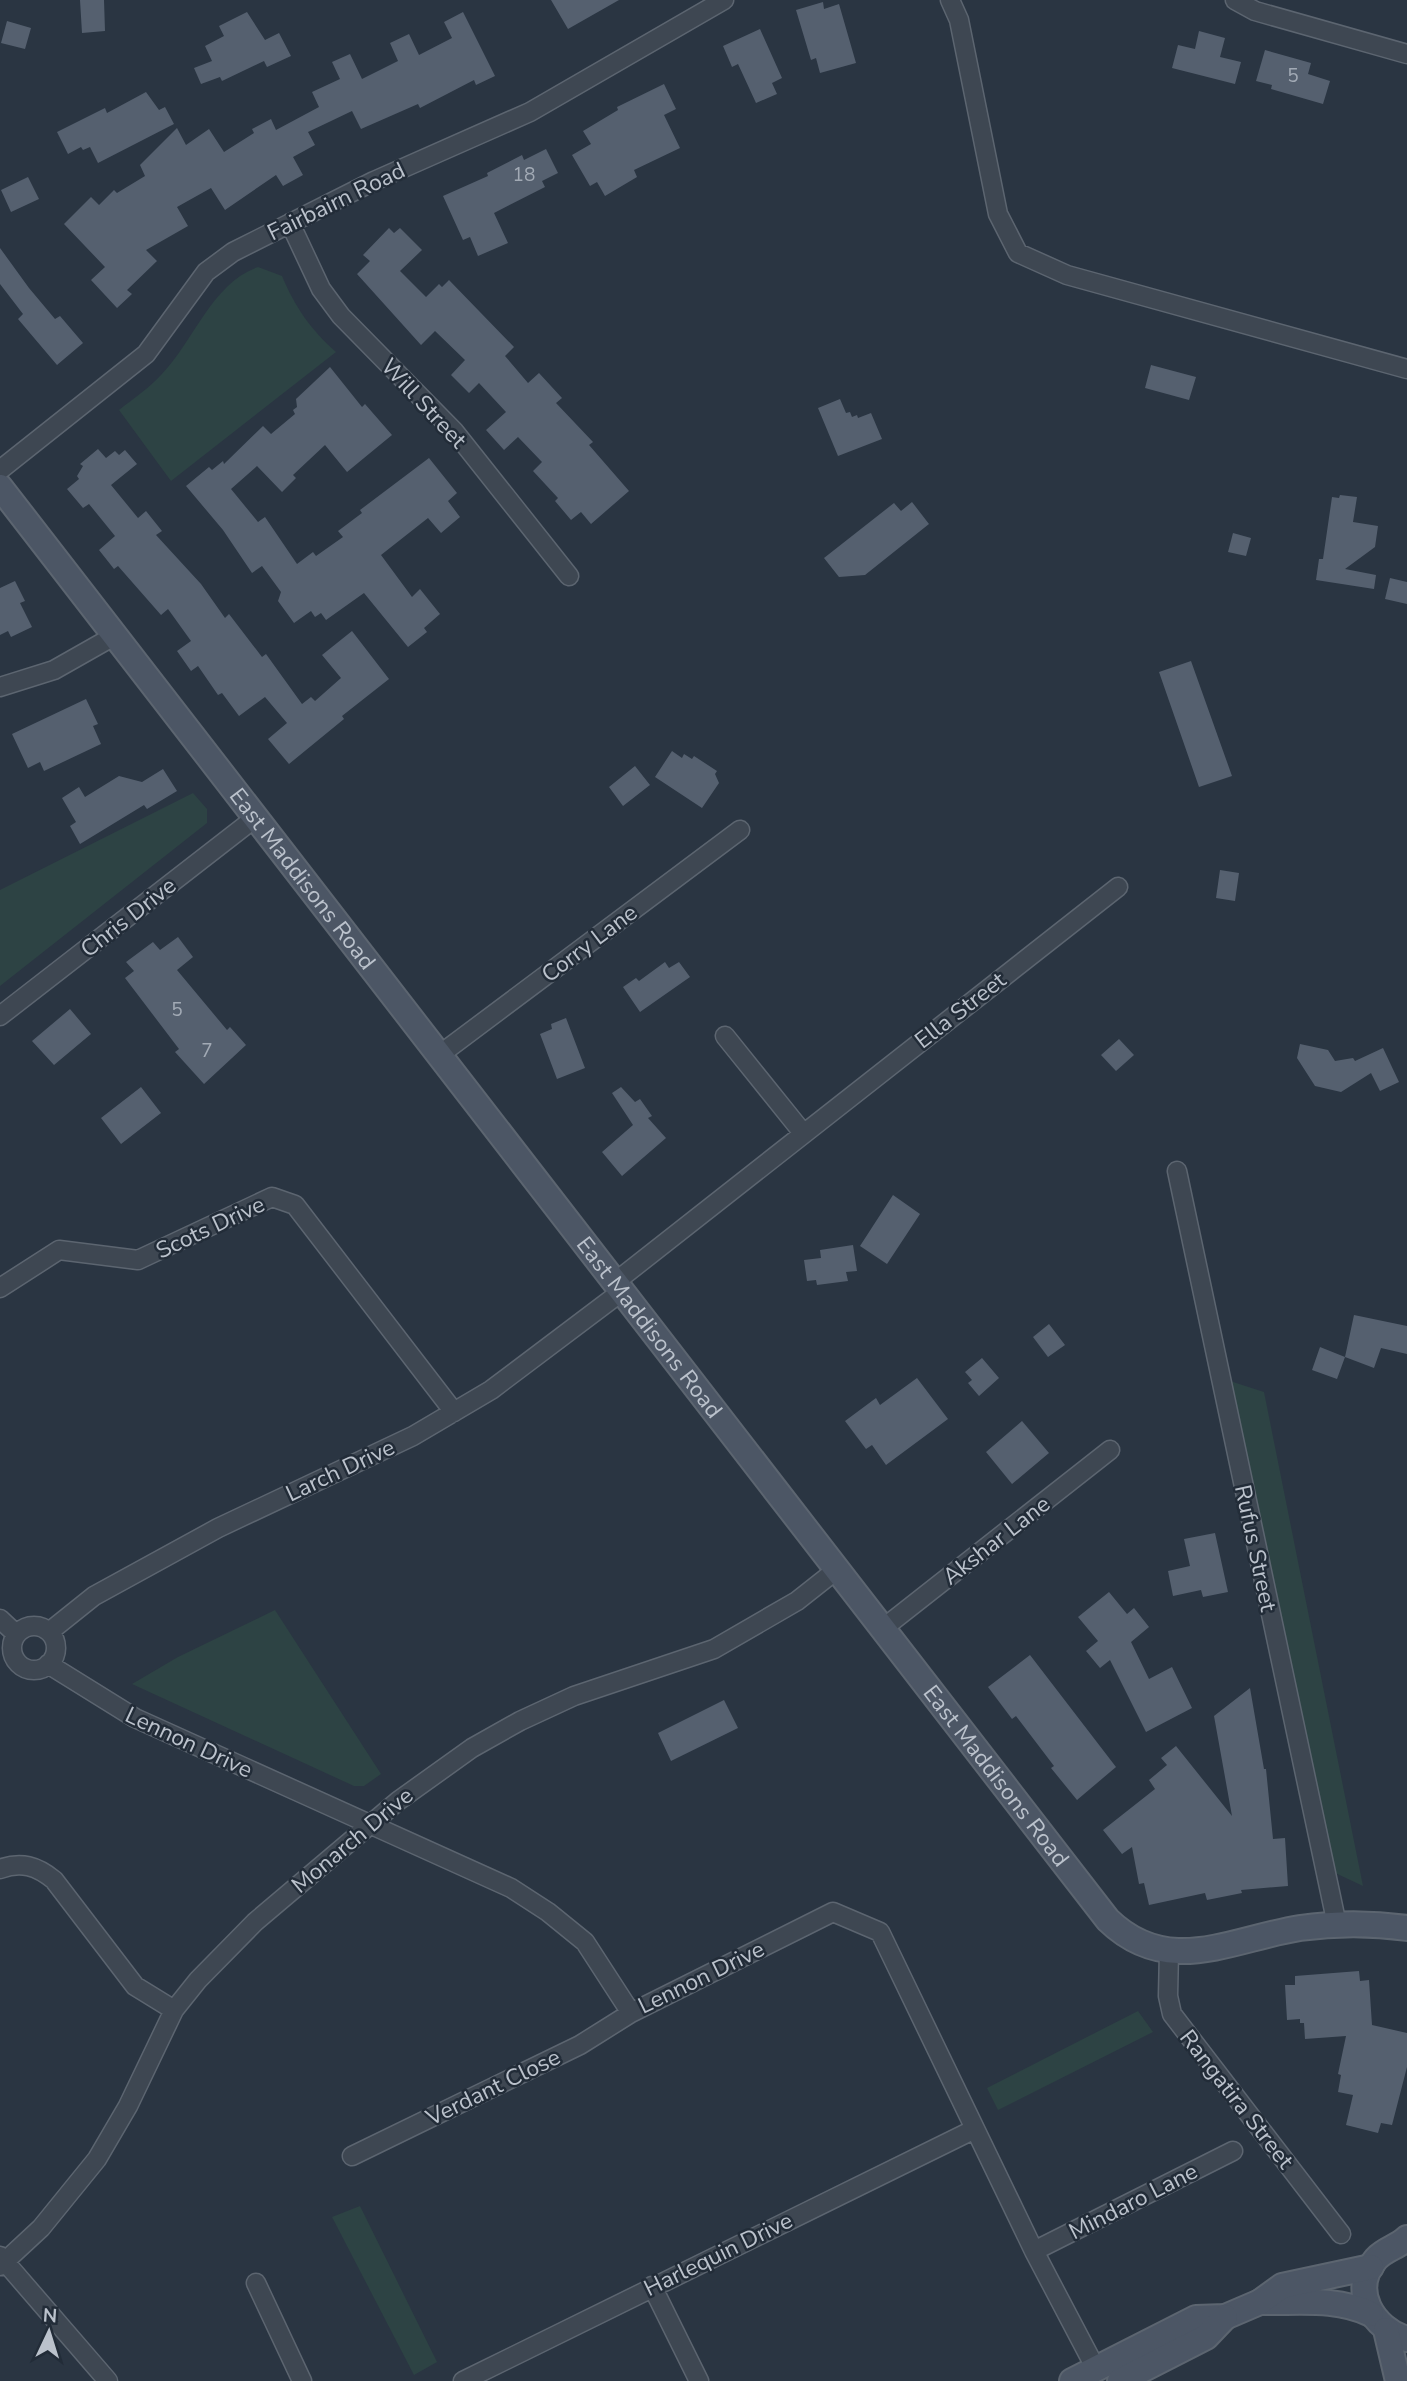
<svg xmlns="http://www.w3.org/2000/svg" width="1407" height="2381" viewBox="0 0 1407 2381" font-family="'Nunito Sans',sans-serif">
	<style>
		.green { fill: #2d4344 }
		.building { fill: #55606f }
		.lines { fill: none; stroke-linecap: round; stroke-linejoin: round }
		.street-casing { stroke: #5c6570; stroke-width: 21 }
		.secondary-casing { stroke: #5c6570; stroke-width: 28 }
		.street { stroke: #3e4752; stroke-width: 18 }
		.secondary { stroke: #4c5665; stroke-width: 24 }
		.labels { text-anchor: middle; stroke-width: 5; stroke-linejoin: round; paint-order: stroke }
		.number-label { font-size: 19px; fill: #a2aab5 }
		.street-label { font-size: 23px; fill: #bbc2cc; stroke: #222c38 }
	</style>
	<rect width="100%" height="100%" fill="#2a3542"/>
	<path class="green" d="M258 267 282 276C295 307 311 330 336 352L171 481 119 410C133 399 149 388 161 375 194 341 212 283 258 267Z
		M193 793 207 809V823L0 986V890Z
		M1230 1381 1264 1392 1363 1886 1331 1871Z
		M275 1610 381 1774 364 1786H354L132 1684 178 1657Z
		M1138 2011 1153 2032 998 2110 987 2088Z
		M360 2206 437 2362 414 2375 332 2217Z"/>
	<path class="building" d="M80 0H104L105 31 82 33Z
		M551 0H619L568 29Z
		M823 2 824 9 839 4 856 63 820 73 816 58 811 60 796 10Z
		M247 12 265 40 279 33 291 56 267 67 264 61 222 81 220 77 201 84 194 68 212 61 205 46 224 36 219 26Z
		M463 12 495 76 476 85 474 80 420 108 418 104 361 129 352 111 308 132 315 145 293 157 303 175 283 186 276 175 225 210 211 188 177 207 188 226 146 250 157 261 127 290 132 294 117 308 91 280 105 267 64 224 91 197 99 205 114 190 117 193 145 176 140 165 177 128 186 145 209 129 224 152 254 133 252 129 271 119 276 130 319 107 312 92 340 79 332 62 350 54 362 79 398 61 390 43 409 34 419 55 452 38 444 22Z
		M7 21 31 28 25 49 1 43Z
		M760 29 782 78 772 83 777 94 756 103 738 64 732 67 723 46Z
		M1199 31 1225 38 1220 57 1241 62 1235 84 1172 68 1178 45 1195 49Z
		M1265 50 1311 63 1308 74 1330 81 1323 104 1271 89 1272 85 1256 81Z
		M664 84 676 109 664 115 680 148 634 170 637 177 605 196 597 182 590 186 572 155 591 144 583 131 618 110 617 107Z
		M146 92 159 110 165 107 174 124 98 163 90 147 83 150 81 147 68 154 57 132 105 108 107 113Z
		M546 149 558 173 542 181 545 187 494 213 508 243 478 256 470 237 463 240 443 196 488 176 487 173 522 155 524 160Z
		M28 177 39 199 11 212 1 190Z
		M389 228 394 233 400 228 422 250 400 271 426 297 439 284 442 287 449 280 514 347 505 356 528 383 539 373 562 398 556 403 593 442 589 445 629 491 591 524 581 512 571 520 555 501 558 498 533 471 542 462 518 437 504 450 486 430 506 412 479 383 469 393 451 375 465 360 435 331 421 345 357 274 370 261 363 255Z
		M0 248 29 288 55 319 60 316 83 343 57 365 18 319 23 314 0 284Z
		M1151 365 1196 377 1189 400 1145 388Z
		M330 367 362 407 365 404 392 435 347 472 325 445 293 475 296 478 282 492 257 466 231 489 258 522 265 517 297 564 313 552 316 556 343 537 338 531 362 513 360 510 429 458 457 493 448 501 460 517 441 533 428 518 381 555 412 597 420 589 440 614 424 628 427 632 408 647 364 593 326 620 321 613 315 617 311 611 294 623 278 601 281 592 262 566 252 573 223 530 186 486 209 467 212 470 223 461 224 464 263 426 271 434 295 414 293 410 297 407 296 399Z
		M840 399 846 413 850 412 852 417 857 415 858 418 871 413 882 439 838 456 818 408Z
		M98 449 106 458 115 451 119 455 125 450 137 464 111 485 138 518 146 511 162 531 156 535 201 584 225 618 229 614 262 657 266 654 302 704 311 697 315 701 341 678 322 655 352 631 389 679 342 716 344 719 289 764 268 739 287 723 265 697 239 716 222 693 218 695 198 666 191 671 177 651 191 641 168 609 161 615 118 566 114 569 99 550 115 536 89 504 83 508 67 489 79 479 77 476 83 466 80 464Z
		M1340 495 1357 497 1353 522 1378 526 1375 547 1345 569 1376 575 1374 589 1316 580 1319 559H1323L1332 497 1339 498Z
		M912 502 929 524 865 575 839 577 824 558 894 503 901 511Z
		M1233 533 1251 538 1246 556 1228 552Z
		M1390 578 1407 582V604L1385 599Z
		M15 581 25 601 20 603 32 627 11 637 8 631 0 635V588Z
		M1191 661 1232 776 1199 787 1159 672Z
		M86 699 98 724 93 726 101 744 44 771 40 762 28 768 12 734Z
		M672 751 682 758 684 754 692 759 694 756 717 771 715 774 719 783 702 808 655 777Z
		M635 766 650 785 623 806 609 787Z
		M163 769 177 791 147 809 144 805 80 844 70 826 76 822 62 798 79 787 85 797 119 776 142 782Z
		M1220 870 1239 873 1235 901 1216 898Z
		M178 937 193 957 177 970 227 1030 230 1027 246 1045 204 1084 175 1052 179 1049 125 978 134 971 126 962 153 942 160 950Z
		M665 962 669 968 679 962 690 977 640 1012 623 987 636 978 639 981Z
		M70 1009 91 1034 54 1065 32 1041Z
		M566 1018 585 1068 557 1079 540 1034 552 1029 551 1024Z
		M1119 1039 1134 1055 1116 1071 1101 1055Z
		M1300 1044 1328 1050 1335 1061 1353 1058 1355 1061 1383 1048 1399 1082 1380 1091 1371 1073 1341 1092 1315 1086 1297 1058Z
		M141 1087 161 1113 121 1144 101 1118Z
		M621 1087 635 1102 640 1099 652 1116 648 1118 666 1138 622 1176 602 1152 633 1125 612 1093Z
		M893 1195 920 1214 887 1264 860 1246Z
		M853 1245 857 1271 846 1272 848 1281 817 1285 816 1280 807 1281 804 1260 821 1258 820 1250Z
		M1354 1315 1407 1326V1354L1381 1348 1374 1368 1345 1357 1337 1379 1312 1370 1320 1347 1345 1357Z
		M1049 1324 1065 1345 1048 1357 1033 1337Z
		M982 1358 999 1378 979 1396 968 1383 972 1380 965 1372Z
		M917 1378 948 1419 886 1465 872 1445 866 1449 845 1421 876 1398 880 1405Z
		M1022 1421 1049 1453 1012 1484 986 1452Z
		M1215 1533 1228 1592 1203 1597 1201 1590 1173 1596 1168 1571 1190 1566 1184 1539Z
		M1109 1592 1127 1614 1134 1608 1149 1627 1131 1642 1149 1679 1172 1667 1192 1708 1146 1732 1110 1660 1100 1668 1086 1651 1098 1641 1078 1617Z
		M1030 1655 1116 1767 1077 1800 1051 1768 1054 1766 1016 1716 1012 1719 988 1687Z
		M1250 1688 1264 1769H1266L1273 1839 1285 1838 1288 1886 1241 1890 1242 1893 1207 1900 1205 1893 1149 1905 1144 1883 1139 1884 1132 1847 1122 1854 1103 1830 1155 1789 1149 1780 1167 1765 1161 1758 1176 1746 1232 1816 1214 1716Z
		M724 1700 738 1728 671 1761 658 1733Z
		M1359 1971 1360 1981 1369 1980 1372 2025 1407 2033V2067L1392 2125 1381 2123 1378 2133 1346 2125 1353 2095 1338 2092 1341 2075 1338 2074 1346 2036 1305 2039 1304 2023H1300V2019L1287 2020 1285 1985H1295V1976Z"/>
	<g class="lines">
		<g class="street-casing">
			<path id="street" d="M950 0 959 20 998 214 1018 253 1067 275 1407 369
				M1235 0 1255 11 1407 54
				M290 223 321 289 341 316 454 431 569 576
				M0 470 146 354 206 272 233 252 374 181 530 112 724 0
				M0 687 54 670 114 636
				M0 1016 255 818
				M725 1036 803 1133
				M438 1056 740 830
				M1177 1171 1337 1925
				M614 1283 1118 887
				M0 1288 59 1250 138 1260 272 1197 295 1205 454 1412
				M0 1619 16 1634
				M12 1648a22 22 0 1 1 44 0a22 22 0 1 1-44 0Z
				M881 1630 1110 1450
				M49 1632 94 1596 218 1528 413 1436 491 1390 621 1292
				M48 1664 135 1718 511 1888 548 1912 585 1942 631 2013 833 1912 880 1932 1034 2251 1096 2369
				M0 1869C21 1861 37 1866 54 1880L135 1986 174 2010
				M1169 1951 1168 1996 1172 2014 1341 2234
				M352 2156 580 2045 631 2013
				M1034 2251 1233 2151
				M0 2256 108 2381
				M0 2266 41 2228 97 2159 128 2106 174 2010 198 1980 255 1922 398 1801 472 1748 520 1721 574 1696 714 1649 797 1601 835 1571
				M256 2283 302 2381
				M652 2286 699 2381
				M463 2381 975 2129"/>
		</g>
		<g class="secondary-casing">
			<g id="secondary">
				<path id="s1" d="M0 487 1108 1920C1168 1978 1231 1939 1300 1928 1335 1923 1372 1923 1407 1928"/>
				<path d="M1407 2238C1398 2247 1385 2249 1376 2259 1349 2290 1373 2329 1407 2339"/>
				<path d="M1260 2302C1298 2303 1335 2297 1371 2314"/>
				<path d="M1386 2330 1398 2381"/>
				<path d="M1072 2381 1196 2318 1225 2317 1260 2302 1282 2286 1371 2267"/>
				<path d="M1120 2381 1206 2337 1225 2317"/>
			</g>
		</g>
		<use href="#street" class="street"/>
		<use href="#secondary" class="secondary"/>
	</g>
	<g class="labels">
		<g class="number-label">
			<text x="1293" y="82">5</text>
			<text x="524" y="181">18</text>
			<text x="177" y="1016">5</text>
			<text x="207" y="1057">7</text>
		</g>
		<g class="street-label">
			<text transform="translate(336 201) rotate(-26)" y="8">Fairbairn Road</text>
			<text transform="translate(424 403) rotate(47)" y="8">Will Street</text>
			<text dy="8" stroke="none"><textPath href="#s1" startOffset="495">East Maddisons Road</textPath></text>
			<text transform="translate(128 917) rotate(-38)" y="8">Chris Drive</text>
			<text transform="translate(589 943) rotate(-37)" y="8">Corry Lane</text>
			<text transform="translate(960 1010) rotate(-38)" y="8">Ella Street</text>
			<text transform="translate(210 1227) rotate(-25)" y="8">Scots Drive</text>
			<text dy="8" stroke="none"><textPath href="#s1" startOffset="1062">East Maddisons Road</textPath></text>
			<text transform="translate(340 1470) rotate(-25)" y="8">Larch Drive</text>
			<text transform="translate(996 1540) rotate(-38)" y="8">Akshar Lane</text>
			<text transform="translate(1256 1548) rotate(78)" y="8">Rufus Street</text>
			<text transform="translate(189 1742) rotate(25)" y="8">Lennon Drive</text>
			<text dy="8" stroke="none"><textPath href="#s1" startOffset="1629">East Maddisons Road</textPath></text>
			<text transform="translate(352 1840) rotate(-40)" y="8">Monarch Drive</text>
			<text transform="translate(701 1977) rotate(-26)" y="8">Lennon Drive</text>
			<text transform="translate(493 2087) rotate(-26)" y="8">Verdant Close</text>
			<text transform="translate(1237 2099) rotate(52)" y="8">Rangatira Street</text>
			<text transform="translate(1133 2201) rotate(-27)" y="8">Mindaro Lane</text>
			<text transform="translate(718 2254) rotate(-26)" y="8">Harlequin Drive</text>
		</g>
	</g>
	<g transform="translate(49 2332) rotate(4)" stroke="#222c38" stroke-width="5" paint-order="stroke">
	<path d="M0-5L12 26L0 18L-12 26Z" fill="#bbc2cc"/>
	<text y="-10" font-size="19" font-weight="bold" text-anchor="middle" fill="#bbc2cc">N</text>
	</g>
</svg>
